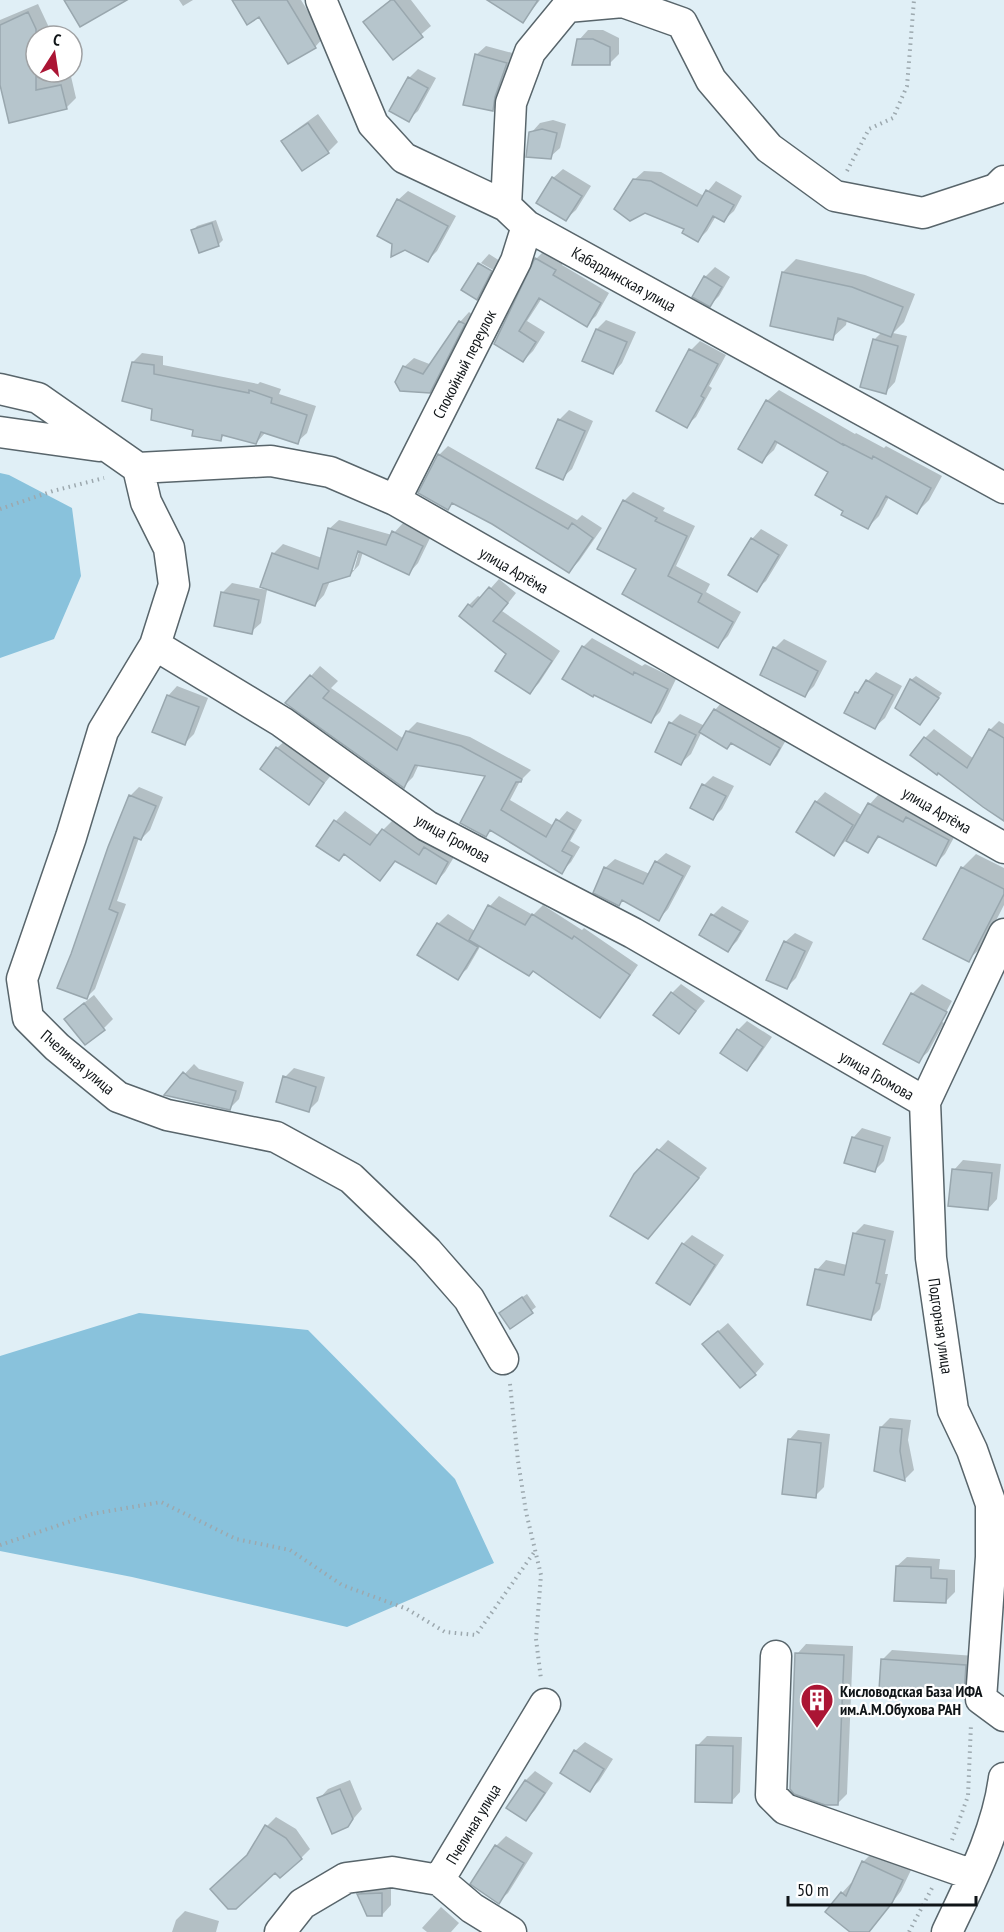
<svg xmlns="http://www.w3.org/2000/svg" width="1004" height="1932" viewBox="0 0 1004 1932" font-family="'PT Sans Narrow',sans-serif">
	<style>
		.green { fill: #89c2dc }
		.shadow { fill: #0003; fill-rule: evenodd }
		.building { fill: #b6c5cc; stroke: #99a7ae; stroke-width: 1.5 }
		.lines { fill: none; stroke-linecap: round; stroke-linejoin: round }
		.minor-casing { stroke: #58656b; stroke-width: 33 }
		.path { stroke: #9ca8ae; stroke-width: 4; stroke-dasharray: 1.5 4.5; stroke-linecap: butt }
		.minor { stroke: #fff; stroke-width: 30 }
		.labels { text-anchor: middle; stroke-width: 4.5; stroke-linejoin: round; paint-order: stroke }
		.street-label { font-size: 16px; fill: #101518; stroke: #fff }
		.poi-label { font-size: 16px; font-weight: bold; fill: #101518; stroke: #fff; text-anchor: start }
	</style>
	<rect width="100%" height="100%" fill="#e0eff6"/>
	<path class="green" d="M0 473 9 475 72 508 81 576 54 639 0 658Z
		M139 1313 308 1330 455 1479 494 1563 347 1627 132 1577 0 1551V1356Z"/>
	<path class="shadow" d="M179 0H193L183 6Z
		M234 0H301L324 37 315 47Z
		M390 0H411L431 26 393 58 365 22Z
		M490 0H540L523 21Z
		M38 4 53 36H36V72H70L76 98 67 107 0 79V20Z
		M588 30H603L619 38V54L610 63 579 40Z
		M486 46 516 54 502 100 493 110 476 55Z
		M418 69 436 78 418 111 408 120 409 78Z
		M318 114 338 142 328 152 283 141 293 132Z
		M553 120 566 124 560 148 550 157 531 133 540 123Z
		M563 169 591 186 576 210 566 219 553 178Z
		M644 171 661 172 704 196 716 181 742 196 734 211 724 220 716 216 707 231 698 240 634 180Z
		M408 191 456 216 437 251 428 260 398 200Z
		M216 220 223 240 219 244 200 251 193 231 197 226Z
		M546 249 564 261 562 265 609 293 596 316 586 325 542 298 527 321 545 332 533 351 523 361 495 343 536 259Z
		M489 254 500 261 495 271 481 263Z
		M796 259 865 275 915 294 904 322 893 333 907 336 895 382 886 392 874 340 882 332 847 320 846 325 832 338 783 272Z
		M480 264 493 274 486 289 477 298 463 290Z
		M715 267 730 277 719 296 710 305 705 277Z
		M469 312 473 315 439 382 429 392 404 367 414 358 432 365 460 322Z
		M606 320 636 332 622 363 613 373 584 360 597 329Z
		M700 341 726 355 709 386 712 388 696 417 686 426 691 350Z
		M142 353 163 356V365L258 384 260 382 281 389 279 394 316 406 307 433 297 442 265 433 256 443 225 434 220 440 195 429 153 407 133 362Z
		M779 390 855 434 856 433 884 448 886 446 942 476 929 500 917 512 889 497 879 516 867 528 846 510 830 471 778 442 774 450 762 461 767 401Z
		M569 410 593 421 572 469 562 478 559 420Z
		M448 446 577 520 582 515 602 528 579 561 569 571 492 522 453 502 447 508 439 455Z
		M633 492 665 508 663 511 695 526 676 566 710 584 706 592 741 612 728 636 718 646 638 569 624 501Z
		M339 520 392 535 403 523 431 536 418 563 409 573 363 552 359 565 350 575 330 581 324 595 315 605 273 554 283 544 322 558 329 529ZM358 543 361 544 354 570H351Z
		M761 529 788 545 766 581 756 590 752 539Z
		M499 579 516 593 502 611 560 651 539 683 530 692 508 654 469 605 478 596 482 598Z
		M232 583 267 590 261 623 251 632 222 593Z
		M592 638 642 666 645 664 676 679 660 712 651 721 583 647Z
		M784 639 827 661 814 686 805 695 775 648Z
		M320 666 338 681 331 688 404 739 407 732 417 722 470 737 531 770 520 781 510 800 554 826 567 811 582 820 570 841 580 847 571 862 561 872 492 830 486 835 487 775 419 764 413 777 404 786 287 703Z
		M876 672 902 686 885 718 875 727 857 693Z
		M916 676 942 693 920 723 911 680Z
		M177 686 208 698 194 734 185 743 168 696Z
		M722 702 786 740 777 756 770 764 732 742 702 731 691 754 681 763 671 723 680 714 705 726 715 710Z
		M999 721 1004 724V819L925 738 934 729 974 759 990 730Z
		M287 739 333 773 308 803 277 748Z
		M713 776 734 786 722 809 713 818 704 785Z
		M139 787 163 797 150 830 141 839 139 838 117 901 126 904 95 989 86 998 130 796Z
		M825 792 863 816 870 804 879 794 912 813 916 809 958 830 945 854 935 864 881 835 868 851 847 839 834 854 816 802Z
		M345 811 378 835 393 820 428 845 434 839 457 852 445 872 436 882 396 860 380 879 345 853 318 845 336 821Z
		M666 853 691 866 668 909 659 919 624 899 619 904 605 868 615 859 650 874 656 862Z
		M976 854 1004 868V905L983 946 968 960 962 868Z
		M499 896 533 915 543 905 582 930 584 928 638 965 609 1007 600 1016 534 970 481 945 467 969 457 978 420 955 438 924 448 914 475 931 490 906Z
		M722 906 749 921 737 941 728 950 701 935 713 915Z
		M795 933 813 942 796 978 786 988 785 942Z
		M681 984 705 1001 679 1032 672 993Z
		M922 984 952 1001 941 1021 944 1023 928 1052 918 1061 912 994Z
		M94 995 113 1019 104 1028 75 1010Z
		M747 1021 772 1037 756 1060 747 1069 738 1030Z
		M194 1064 199 1069 244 1082 239 1099 230 1108 166 1094Z
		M294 1068 325 1077 318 1101 308 1111 285 1077Z
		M862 1128 891 1137 884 1161 875 1170 853 1138Z
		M668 1140 707 1168 657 1228 636 1174Z
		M963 1160 1001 1164 997 1199 988 1209 954 1170Z
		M864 1224 894 1231 885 1274H888L880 1309 871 1318 817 1270 826 1260 847 1265 854 1234Z
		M692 1235 724 1255 699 1293 690 1303 683 1244Z
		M527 1294 536 1307 510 1327 505 1309Z
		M728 1323 764 1364 755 1374 714 1335Z
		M890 1418 911 1420 908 1440 914 1470 905 1479 875 1470 881 1427Z
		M798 1430 830 1434 824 1487 815 1496 789 1440Z
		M907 1557 940 1559 939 1569 955 1570V1592L945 1602 897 1566Z
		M806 1644 853 1646 847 1794 837 1804 797 1654Z
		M892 1650 975 1656 973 1685 963 1694 882 1660Z
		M707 1736 742 1737 740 1792 731 1802 698 1745Z
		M585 1742 613 1759 599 1781 590 1790 575 1751Z
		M535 1771 553 1783 535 1810 526 1820 508 1808 526 1780Z
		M350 1780 362 1809 347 1826 319 1799 328 1789Z
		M276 1817 296 1829 310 1849 301 1858 250 1854 267 1826Z
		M506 1836 533 1853 508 1893 498 1902 472 1884 496 1846Z
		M872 1853 911 1870 901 1891 871 1930 869 1932H852L827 1912 842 1893 851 1883 853 1884 863 1862Z
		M391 1884V1905L382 1915 359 1894 368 1885Z
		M441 1907 459 1923 451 1932H427L422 1928Z
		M185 1911 219 1921 216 1932H172L176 1920Z"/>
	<path class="building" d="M64 0H127L80 27Z
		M232 0H287L316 48 288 64 259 17 247 25Z
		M391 0H394L423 37 393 60 363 22Z
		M487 0H538L523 23Z
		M28 12 36 29V90L61 85 67 109 9 123 0 85V25Z
		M577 39H593L610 47V65H572Z
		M475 54 507 63 495 97 493 111 463 105Z
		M408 77 428 88 409 122 389 111Z
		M308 123 329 153 302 171 281 141Z
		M542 129 557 133 551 159 526 157 529 132Z
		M552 177 582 196 566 221 536 203Z
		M633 179 651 181 697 206 706 190 734 205 724 222 713 216 698 242 682 233 684 229 645 213 630 221 614 209Z
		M397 199 448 226 428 262 405 250 391 257 392 244 377 236Z
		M212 223 219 246 199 253 191 230Z
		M535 258 556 270 553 275 601 303 587 327 539 298 519 331 536 342 523 362 494 344Z
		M478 263 492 271 477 300 461 290Z
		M782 272 852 287 903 307 891 337 838 318 833 340 770 326Z
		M704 276 722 287 710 307 692 297Z
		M459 321 465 324 430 393 400 391 395 382 403 366 423 374Z
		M596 329 627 342 613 374 582 361Z
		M873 339 898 346 886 394 860 387Z
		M689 349 718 364 701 396 704 398 687 428 656 411Z
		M132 362 154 365V374L249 393V390L272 398 271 403 307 415 298 444 261 432 256 444 222 435 221 441 192 436 193 430 151 420 152 409 122 401Z
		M766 400 843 445V444L872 459 873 456 931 488 917 514 886 496 868 529 841 515 843 511 815 495 828 472 775 441 762 463 738 449Z
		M558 419 585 431 563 480 536 468Z
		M438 454 568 529 572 523 593 538 569 573 492 524 452 503 448 510 418 493Z
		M623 500 657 518 655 521 687 536 668 576 702 594 698 602 733 622 718 648 622 594 636 569 597 549Z
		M328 528 386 545 392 531 423 546 409 575 358 551 350 576 323 584 315 606 260 587 272 553 318 569Z
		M751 538 779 555 757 592 728 575Z
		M489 587 508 603 493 621 552 661 530 694 495 671 506 654 459 616 468 604 472 607Z
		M221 592 259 600 252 634 214 626Z
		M582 646 633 675 634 672 668 689 651 723 594 695 593 697 562 679Z
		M773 647 818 671 805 697 760 675Z
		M310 675 329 691 323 698 397 750 406 731 461 746 522 779 521 782H516L501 810 546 837 556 819 574 830 562 851 572 856 562 874 490 830 486 837 460 823 485 776 415 765 404 788 285 703Z
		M910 679 939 698 920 725 895 708Z
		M866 680 893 695 875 729 844 713 855 692 858 693Z
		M167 695 199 707 185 745 152 732Z
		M714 709 780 748 770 765 731 743 727 749 699 732Z
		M669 722 696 735 681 765 655 752Z
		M989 729 1004 738V821L983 807 938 773 937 775 910 755 924 737 967 768Z
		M276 747 324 783 309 805 260 769Z
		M702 784 726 796 713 820 690 808Z
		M129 795 156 806 141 840 134 837 109 909 118 913 87 999 57 988 71 954 108 847Z
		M815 801 853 825 834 856 796 832Z
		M868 803 903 822 906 817 949 840 936 866 878 836 868 853 846 841Z
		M334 820 370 845 382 829 419 855 424 847 448 862 436 884 395 861 380 881 344 854 339 861 316 846Z
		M655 861 683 876 659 921 622 900 619 906 593 893 604 867 643 884Z
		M961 867 1004 889V894L969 962 923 939Z
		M488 905 525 925 532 914 572 939 574 936 630 975 600 1018 533 971 529 976 469 940Z
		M711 914 741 931 728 952 699 935Z
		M437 923 478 947 458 980 417 955Z
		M784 941 805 951 787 989 766 980Z
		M671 992 696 1011 679 1034 653 1015Z
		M911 993 947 1012 919 1063 883 1044Z
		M84 1003 105 1030 85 1045 64 1019Z
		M737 1029 763 1047 747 1071 720 1053Z
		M183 1072 190 1078 236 1091 230 1110 164 1095Z
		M283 1076 316 1087 309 1112 276 1102Z
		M852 1137 883 1146 875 1172 844 1163Z
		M657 1149 699 1178 648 1239 610 1216 634 1174Z
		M952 1169 992 1173 988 1210 948 1206Z
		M853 1233 885 1240 876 1283 880 1284 871 1320 807 1305 815 1269 844 1275Z
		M682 1243 715 1265 690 1305 656 1283Z
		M522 1297 533 1313 510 1329 499 1313Z
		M718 1331 756 1375 740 1388 702 1344Z
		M880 1427 902 1429 900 1451 905 1481 874 1471Z
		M788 1439 821 1443 816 1498 782 1494Z
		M896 1566 931 1567V1578L947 1579 946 1603 894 1601Z
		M795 1653 844 1655 838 1805H825L794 1794 790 1789Z
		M881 1659 966 1665 964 1696 879 1690Z
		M696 1745 733 1746 732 1803 695 1802Z
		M574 1750 604 1769 590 1792 560 1773Z
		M525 1780 545 1793 526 1821 506 1808Z
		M340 1789 353 1819 348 1827 332 1834 317 1798Z
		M265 1825 286 1838 302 1859 280 1878 275 1873 236 1909H228L210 1889 247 1855Z
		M495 1845 524 1863 499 1904 470 1884Z
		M862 1861 903 1880 892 1903 869 1932H850L825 1912 841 1892 846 1896Z
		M382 1893V1916H367L357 1894Z"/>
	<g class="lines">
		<g class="minor-casing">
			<path id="minor" d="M321 0 373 124 404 158 506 206 527 226 1004 488
				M506 206 511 103 530 52 567 7 623 2 682 23 711 80 769 148 835 196 923 213 996 189 1004 181
				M0 389 38 398 138 468 271 461 330 472 395 500 1004 848
				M0 432 99 446
				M138 468 146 502 169 548 174 585 155 645 103 731 71 837 22 979 28 1018 57 1047 118 1097 167 1115 276 1137 351 1178 427 1251 469 1299 503 1359
				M395 500 516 261 527 226
				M155 645 282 722 427 826 633 933 925 1102
				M1004 934 925 1102 931 1258 953 1410 972 1450 991 1504V1557L981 1699 1004 1716
				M776 1656 771 1795 785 1809 973 1875
				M439 1880 472 1908 511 1932
				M280 1932 302 1904 346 1878 392 1872 439 1880 545 1704
				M947 1932C970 1883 997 1832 1004 1778"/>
		</g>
		<path class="path" d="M847 171 869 129 893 118 907 86 914 0
			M0 509 53 491 104 478
			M510 1384 518 1461 526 1512 541 1575 536 1639 541 1679
			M0 1545 92 1514 161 1502 236 1539 290 1550 342 1585 407 1609 445 1632 476 1635 535 1551
			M952 1840 968 1796 971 1724
			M909 1932 932 1888"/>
		<use href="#minor" class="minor"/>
	</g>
	<defs>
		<g id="building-pin" transform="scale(1.725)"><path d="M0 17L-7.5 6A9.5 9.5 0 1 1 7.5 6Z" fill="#ab1534" stroke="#fff"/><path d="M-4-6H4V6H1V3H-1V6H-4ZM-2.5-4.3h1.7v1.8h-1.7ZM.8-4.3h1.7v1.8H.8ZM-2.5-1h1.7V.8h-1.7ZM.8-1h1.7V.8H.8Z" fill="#fff"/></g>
	</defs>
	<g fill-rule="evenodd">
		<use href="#building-pin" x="817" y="1700"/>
	</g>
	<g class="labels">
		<g class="street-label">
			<text transform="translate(624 279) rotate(29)" y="6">Кабардинская улица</text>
			<text transform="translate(464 364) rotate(-63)" y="6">Спокойный переулок</text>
			<text transform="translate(514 570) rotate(30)" y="6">улица Артёма</text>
			<text transform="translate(937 810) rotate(30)" y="6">улица Артёма</text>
			<text transform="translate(453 838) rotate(29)" y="6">улица Громова</text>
			<text transform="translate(78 1062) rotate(40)" y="6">Пчелиная улица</text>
			<text transform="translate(877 1075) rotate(30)" y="6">улица Громова</text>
			<text transform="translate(941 1326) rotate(82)" y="6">Подгорная улица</text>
			<text transform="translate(473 1824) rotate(-59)" y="6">Пчелиная улица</text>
		</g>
		<g class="poi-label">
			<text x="840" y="1697">Кисловодская База ИФА<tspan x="840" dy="18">им.А.М.Обухова РАН</tspan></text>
		</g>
	</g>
	<g transform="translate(54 54) rotate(12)"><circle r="28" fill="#ffffff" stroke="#9fa1a3" stroke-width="1.5"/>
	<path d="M0-4.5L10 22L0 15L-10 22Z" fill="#ab1534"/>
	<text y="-9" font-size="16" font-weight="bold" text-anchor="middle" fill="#101518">С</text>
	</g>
	<path d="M788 1896v9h188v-9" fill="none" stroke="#101518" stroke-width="3"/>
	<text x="797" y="1896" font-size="18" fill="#101518" stroke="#ffffff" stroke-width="4.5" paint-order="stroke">50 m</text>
</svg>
